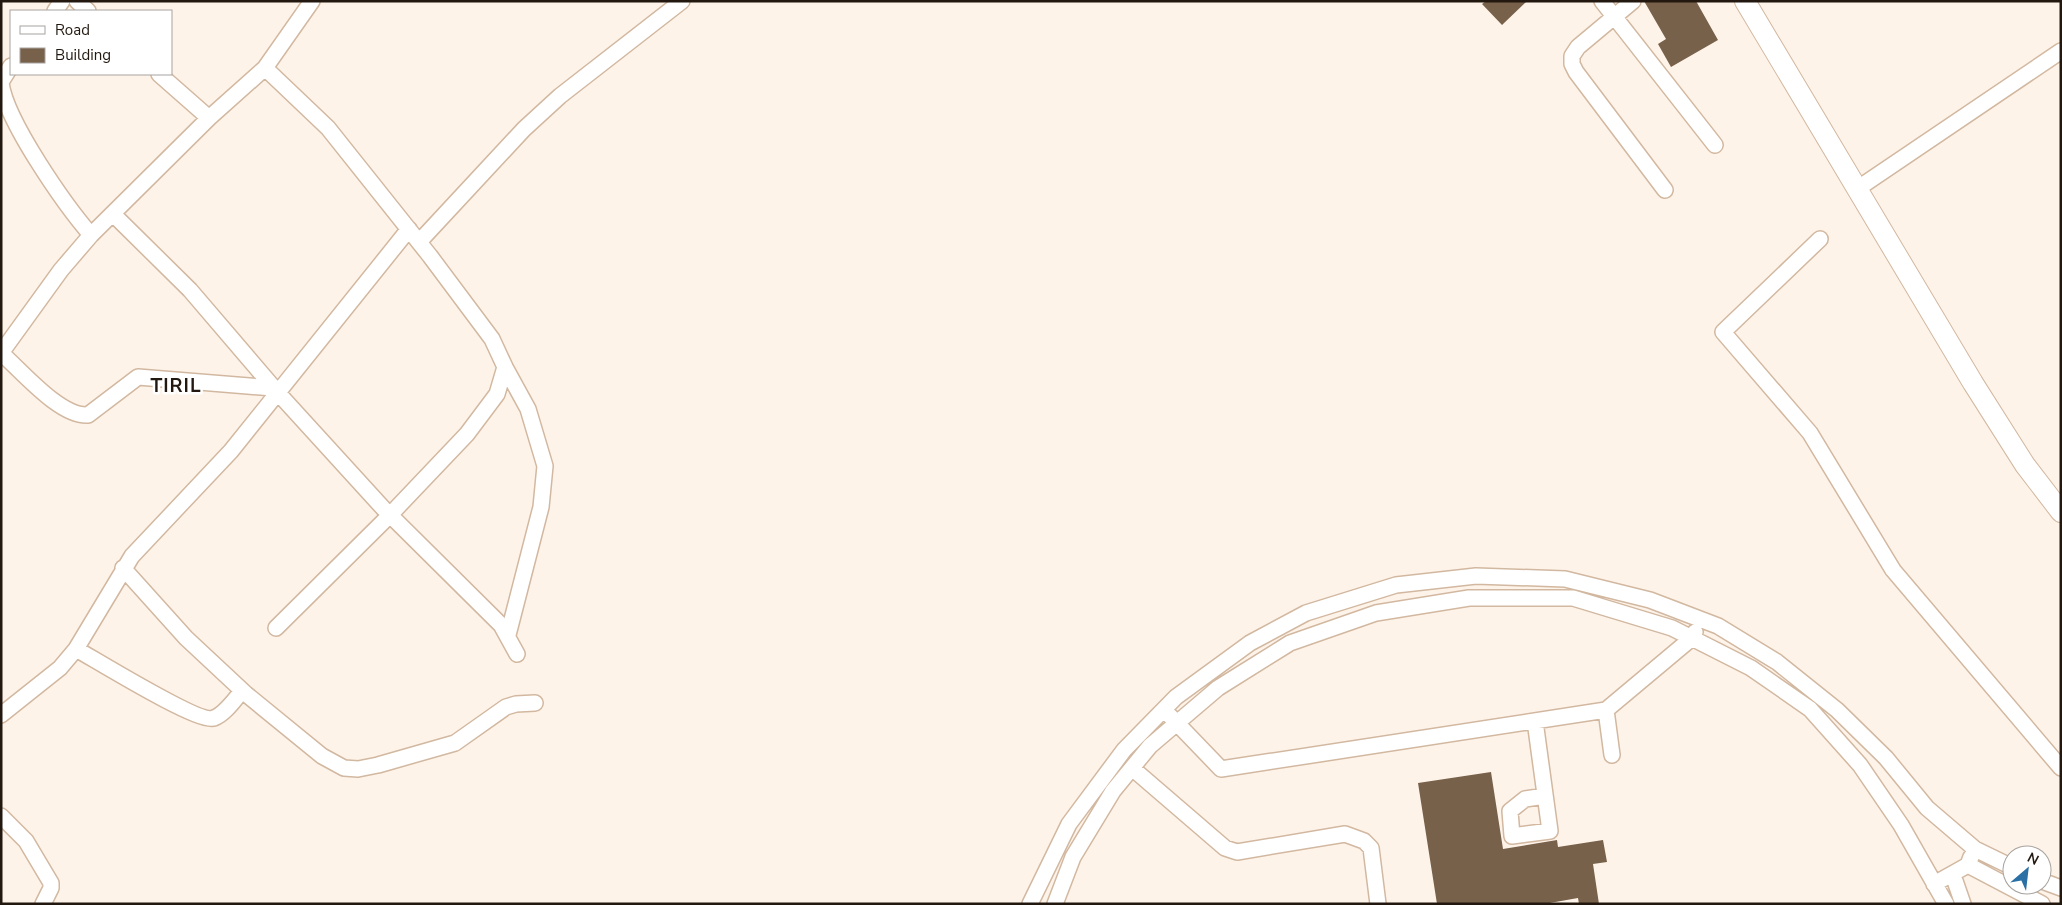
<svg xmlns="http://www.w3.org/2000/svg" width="2062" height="905" viewBox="0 0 2062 905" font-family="'Nunito Sans',sans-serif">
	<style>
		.building { fill: #78614a }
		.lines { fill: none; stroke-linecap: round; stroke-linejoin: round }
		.minor-casing { stroke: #d2b8a0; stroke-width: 18 }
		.major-casing { stroke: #d2b8a0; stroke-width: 22 }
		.minor { stroke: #fff; stroke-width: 15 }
		.major { stroke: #fff; stroke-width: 20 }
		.labels { text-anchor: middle; stroke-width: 5; stroke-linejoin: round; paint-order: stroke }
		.district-label { font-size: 19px; font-weight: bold; letter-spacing: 1px; fill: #22180f; stroke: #fff }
	</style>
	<rect width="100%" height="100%" fill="#fef3e9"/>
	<path class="building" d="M1486 1H1527L1502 25 1482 4Z
		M1644 1H1696L1718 40 1671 67 1658 44 1666 39Z
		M1491 772 1503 849 1557 840 1558 847 1603 840 1607 862 1593 864 1599 904H1579L1578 898 1544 904H1437L1418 783Z"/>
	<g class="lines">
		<g class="minor-casing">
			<path id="minor" d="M77 1 88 11
				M1602 1 1715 145
				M1633 1 1578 47 1572 56V64L1576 72 1665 190
				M55 11 62 1
				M265 68 328 128 430 256 492 339 505 367 497 394 467 434 390 515 276 628
				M159 74 209 118
				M1 82 11 66
				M1 83C6 121 65 205 91 235
				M1857 189 2061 51
				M113 214 190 290 279 394 383 508 501 625 517 654
				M1820 239 1723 332 1810 433 1893 570 2061 768
				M419 242 524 129 560 96 682 1
				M1 353 61 270 91 235 209 118 265 68 312 1
				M1 353C22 371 60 417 88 415L138 377 273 388
				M505 367 528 409 545 466 541 507 508 635
				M123 568 186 638 246 694 322 756 344 768 358 769 378 765 455 743 506 707 516 704 535 703
				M76 649C96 660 199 724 214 718 225 714 235 699 242 691
				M1606 710 1612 755
				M1 715 60 668 76 649 132 556 231 451 409 229
				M1170 716 1221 769 1606 710 1692 638 1695 632
				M1535 721 1550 831 1512 836 1510 811 1525 799 1545 796
				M1132 768 1225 848 1237 852 1345 834 1364 841 1371 848 1378 904
				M1 816 26 841 51 883V888L43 904
				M1968 865 2042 904
				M1953 875 1963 904
				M2042 881 2061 888
				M1934 884 1968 865 1971 857
				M1030 904 1069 824 1124 750 1176 697 1250 643 1306 613 1396 585 1476 576 1565 579 1650 600 1718 626 1777 662 1837 710 1886 758 1927 808 1975 849 2012 867
				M1055 904 1073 857 1113 791 1150 746 1218 688 1290 643 1376 613 1469 598H1573L1672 628 1751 668 1810 709 1860 765 1901 825 1946 904"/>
		</g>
		<g class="major-casing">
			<path id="major" d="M1745 1 1973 383 2025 465 2061 512"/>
		</g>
		<use href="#minor" class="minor"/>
		<use href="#major" class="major"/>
	</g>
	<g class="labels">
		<g class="district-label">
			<text x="176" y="392">TIRIL</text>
		</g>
	</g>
	<rect width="2062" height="905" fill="none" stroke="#22180f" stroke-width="5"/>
	<rect x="10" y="10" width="162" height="65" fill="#ffffff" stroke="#a7a39f"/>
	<rect x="20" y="26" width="25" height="8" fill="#ffffff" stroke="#a7a39f"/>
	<text x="55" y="35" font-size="15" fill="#22180f">Road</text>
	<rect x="20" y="48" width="25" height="15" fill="#78614a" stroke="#a7a39f"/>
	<text x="55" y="60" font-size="15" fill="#22180f">Building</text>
	<g transform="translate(2027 870) rotate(28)"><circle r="24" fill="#ffffff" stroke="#a7a39f"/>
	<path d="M0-4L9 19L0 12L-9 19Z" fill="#2a70a4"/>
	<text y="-8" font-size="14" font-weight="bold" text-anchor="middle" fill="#22180f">N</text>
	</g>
</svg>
